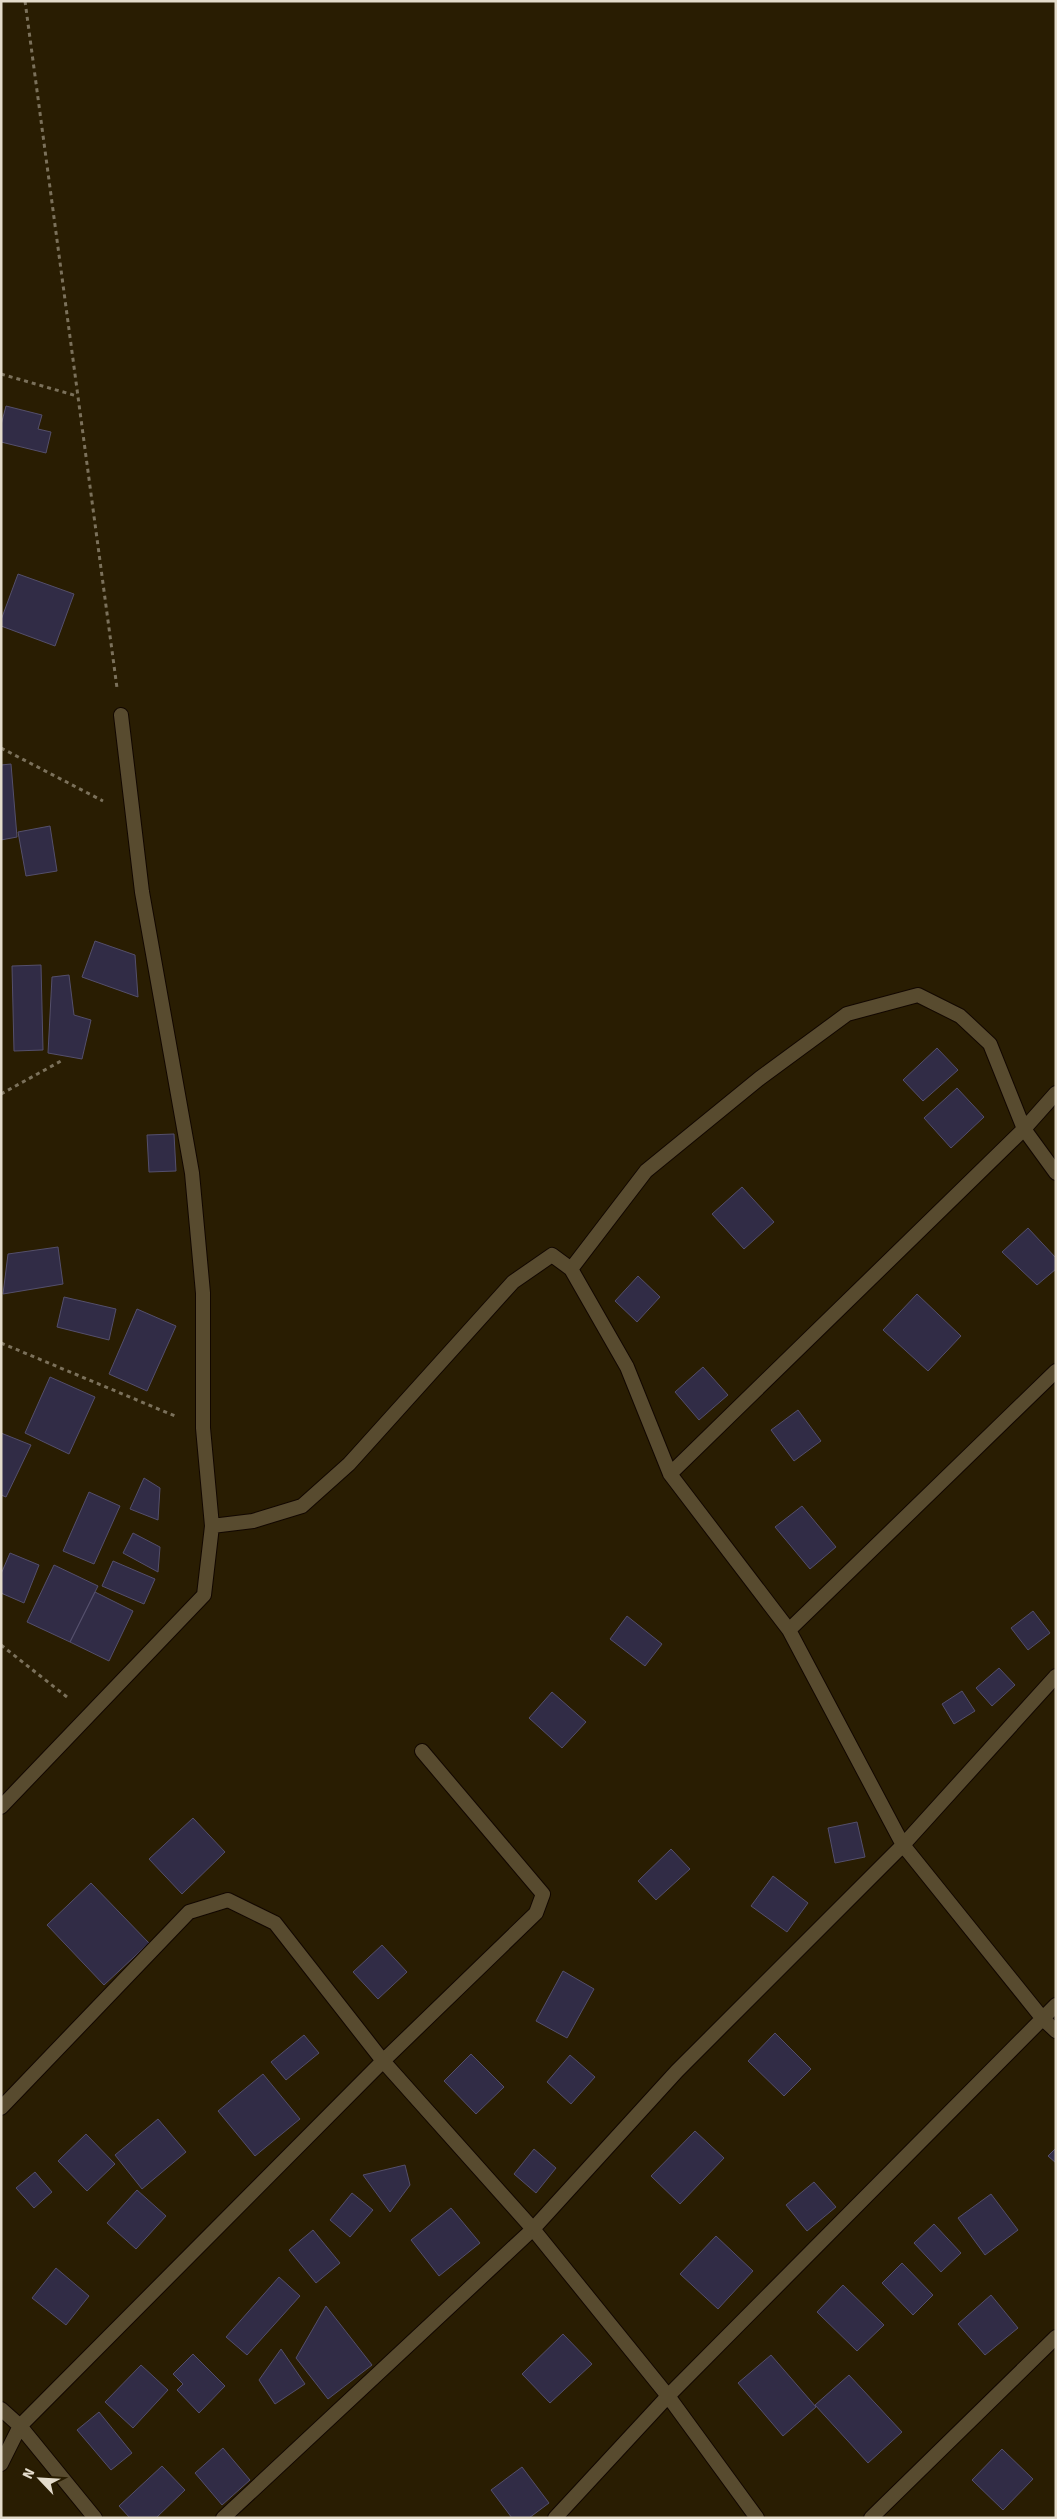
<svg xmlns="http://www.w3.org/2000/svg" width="1057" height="2519" viewBox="0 0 1057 2519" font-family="Signika,sans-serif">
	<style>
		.building { fill: #312c46; stroke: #544f6b }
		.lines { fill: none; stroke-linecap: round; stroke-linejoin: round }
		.minor-casing { stroke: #120700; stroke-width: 16 }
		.path { stroke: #7b715b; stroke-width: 3; stroke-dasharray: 4 4; stroke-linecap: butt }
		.minor { stroke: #584b2f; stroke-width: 14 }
	</style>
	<rect width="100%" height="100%" fill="#291d02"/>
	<path class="building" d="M6 406 42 415 38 429 51 432 46 453 1 442V425Z
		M18 574 74 594 55 646 1 626V620Z
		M11 764 17 837 1 840V765Z
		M50 826 57 871 26 876 18 832Z
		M95 941 135 955 138 997 82 977Z
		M41 965 43 1050 14 1051 12 966Z
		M69 975 74 1015 91 1020 82 1059 48 1053 52 977Z
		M937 1048 958 1070 923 1101 903 1080Z
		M957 1088 984 1117 951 1148 924 1118Z
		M174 1134 176 1171 149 1172 147 1135Z
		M742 1187 774 1222 744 1249 712 1214Z
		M1028 1228 1056 1258V1269L1037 1285 1002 1252Z
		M58 1247 63 1284 3 1294 8 1254Z
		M638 1276 660 1297 637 1322 615 1301Z
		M917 1294 961 1336 928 1371 883 1330Z
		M64 1297 116 1309 109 1340 57 1327Z
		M137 1309 176 1326 147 1391 109 1374Z
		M703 1367 728 1395 699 1420 675 1392Z
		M50 1377 95 1397 69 1454 25 1433Z
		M798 1410 821 1441 794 1461 771 1430Z
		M1 1433 31 1445 6 1497 1 1495Z
		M144 1478 160 1488 158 1520 130 1509Z
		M89 1492 120 1506 94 1564 63 1551Z
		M802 1506 836 1547 810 1569 775 1527Z
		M133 1533 160 1547 158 1572 123 1553Z
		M10 1553 39 1565 24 1603 1 1593V1574Z
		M113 1561 155 1579 144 1604 102 1586Z
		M54 1565 98 1586 70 1642 27 1622Z
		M95 1592 133 1611 109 1661 70 1642Z
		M1033 1611 1050 1633 1028 1650 1011 1628Z
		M627 1616 662 1644 645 1666 610 1639Z
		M999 1668 1015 1685 992 1706 976 1688Z
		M962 1691 975 1711 954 1724 942 1704Z
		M552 1692 586 1722 562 1748 529 1718Z
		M193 1818 225 1852 182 1894 149 1859Z
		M857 1822 865 1857 835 1863 828 1828Z
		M671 1849 690 1869 656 1900 638 1881Z
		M773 1876 808 1903 787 1932 751 1906Z
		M91 1883 149 1943 104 1985 47 1925Z
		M382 1945 407 1972 378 1999 353 1972Z
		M563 1971 594 1989 567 2038 536 2021Z
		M775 2033 811 2069 784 2096 748 2061Z
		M304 2035 319 2053 286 2080 271 2062Z
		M471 2054 504 2087 476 2114 444 2081Z
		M570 2055 595 2077 571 2104 547 2082Z
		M263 2074 300 2119 255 2156 218 2111Z
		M158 2119 186 2152 142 2189 115 2155Z
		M695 2131 724 2158 680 2204 651 2176Z
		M86 2134 115 2164 87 2191 58 2161Z
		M1056 2148V2163L1048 2156Z
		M534 2149 556 2168 536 2193 514 2174Z
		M405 2165 410 2185 390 2212 363 2175Z
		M35 2172 52 2192 34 2208 16 2188Z
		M814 2182 836 2207 807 2231 786 2205Z
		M137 2190 166 2216 136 2249 107 2223Z
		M352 2193 373 2210 350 2237 330 2220Z
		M991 2194 1018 2230 985 2255 958 2218Z
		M451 2208 480 2243 439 2276 411 2240Z
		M934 2224 961 2253 941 2272 914 2243Z
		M313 2230 340 2263 316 2283 289 2250Z
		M716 2236 753 2271 718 2309 680 2274Z
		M902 2263 933 2295 913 2315 882 2283Z
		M56 2268 89 2296 66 2325 32 2298Z
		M279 2277 300 2296 247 2355 226 2337Z
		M843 2285 884 2325 857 2351 817 2312Z
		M991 2295 1018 2328 985 2355 958 2324Z
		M326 2306 372 2365 328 2399 296 2358Z
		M563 2334 592 2364 550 2403 522 2374Z
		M281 2349 305 2384 275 2404 259 2380Z
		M193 2354 225 2386 199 2413 177 2390 183 2384 173 2374Z
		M771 2355 816 2407 783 2436 738 2383Z
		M141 2365 168 2390 133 2428 105 2402Z
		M849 2375 902 2432 868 2463 815 2405Z
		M99 2412 132 2453 111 2470 77 2430Z
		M223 2448 250 2480 222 2505 195 2473Z
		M1002 2449 1033 2479 1003 2510 972 2480Z
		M162 2466 185 2490 156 2518H130L119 2506Z
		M522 2467 549 2503 529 2518H512L491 2490Z"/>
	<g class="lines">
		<g class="minor-casing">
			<path id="minor" d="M571 1269 646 1171 760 1078 847 1014 918 995 960 1016 990 1044 1024 1129 1056 1173
				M670 1474 1024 1129 1056 1093
				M212 1526 253 1521 302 1506 349 1464 513 1282 552 1255 571 1269 627 1367 670 1474 789 1630 903 1845 1043 2019 1056 2031
				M789 1630 1056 1371
				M1 1807 204 1595 212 1526 203 1428V1293L192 1173 142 892 121 715
				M1 2108 189 1912 228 1900 275 1923 383 2061 533 2229 668 2396 757 2518
				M1 2409 20 2426 95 2518
				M1 2464 20 2426 383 2061 536 1913 543 1894 422 1751
				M223 2518 533 2229 677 2071 903 1845 1056 1676
				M555 2518 668 2396 1056 2005
				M871 2518 1056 2337"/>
		</g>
		<path class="path" d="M25 1 117 688
			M1 374 77 396
			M1 748 103 801
			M1 1094 61 1061
			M1 1343 175 1416
			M1 1645 67 1697"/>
		<use href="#minor" class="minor"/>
	</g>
	<rect width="1057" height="2519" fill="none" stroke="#e4dccc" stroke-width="5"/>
	<g transform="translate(40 2479) rotate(295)" stroke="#291d02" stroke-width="4" paint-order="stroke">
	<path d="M0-4L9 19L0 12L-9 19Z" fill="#e4dccc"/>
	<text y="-8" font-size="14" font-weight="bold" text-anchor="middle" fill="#e4dccc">N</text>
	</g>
</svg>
